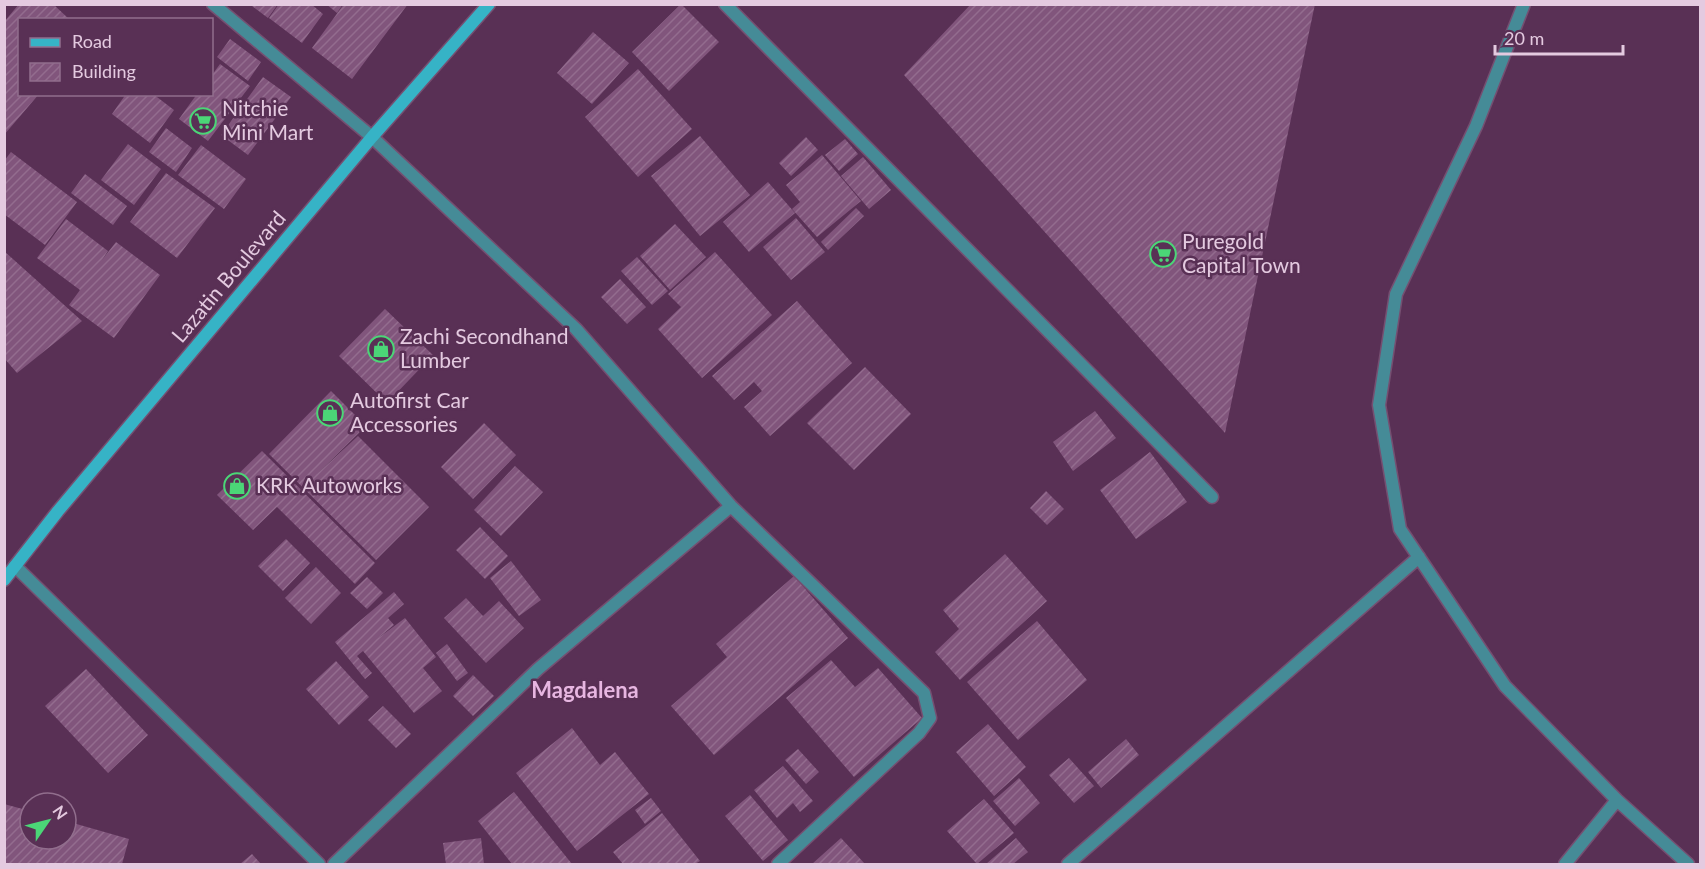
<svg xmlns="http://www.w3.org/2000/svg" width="1705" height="869" viewBox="0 0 1705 869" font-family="Lato,sans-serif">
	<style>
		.building { fill: url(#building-hatch) }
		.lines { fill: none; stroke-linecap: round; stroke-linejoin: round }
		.street-casing { stroke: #754f71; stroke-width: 15 }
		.secondary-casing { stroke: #754f71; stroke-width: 15 }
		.street { stroke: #458b97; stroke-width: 12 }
		.secondary { stroke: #36b3c6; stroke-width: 12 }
		.labels { text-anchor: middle; stroke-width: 5; stroke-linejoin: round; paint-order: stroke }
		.poi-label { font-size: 21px; fill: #e4cae0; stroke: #593055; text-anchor: start }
		.street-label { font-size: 21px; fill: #e4cae0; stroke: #593055 }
		.neighbourhood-label { font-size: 22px; font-weight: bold; fill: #e7b6e1; stroke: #593055 }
	</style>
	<defs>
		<pattern id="building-hatch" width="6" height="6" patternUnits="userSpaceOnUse" patternTransform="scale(1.5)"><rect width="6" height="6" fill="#81557c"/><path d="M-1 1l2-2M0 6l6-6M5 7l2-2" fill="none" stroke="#936c8e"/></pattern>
	</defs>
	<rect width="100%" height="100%" fill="#593055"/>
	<path class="building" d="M19 4H53L70 20H20V94H39L4 135V22Z
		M253 4H278L268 18 252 6Z
		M279 4H311L323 14 302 43 269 18Z
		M326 4H343L337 13Z
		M344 4H408L352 79 312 48Z
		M681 4 719 42 669 91 632 52Z
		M971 4H1315L1225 433 904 75Z
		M593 32 629 63 592 104 557 73Z
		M230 39 261 62 248 81 217 57Z
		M220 64 250 86 208 141 179 119 197 94H212V75Z
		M638 69 692 129 638 177 585 117Z
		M263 77 291 97 248 155 221 135Z
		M126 94H153L174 110 150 143 112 114Z
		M166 128 192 148 176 172 149 152Z
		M700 136 750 195 700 236 651 176Z
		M806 137 818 150 791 176 779 163Z
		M845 139 858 154 839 171 825 155Z
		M128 144 161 169 134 205 101 180Z
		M201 145 246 179 224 209 178 175Z
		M11 152 77 202 45 245 4 214V161Z
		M822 155 861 201 817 237 792 209 800 202 786 185Z
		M863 157 891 190 869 209 841 176Z
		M166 173 215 208 177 258 130 222Z
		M85 174 127 206 113 225 71 193Z
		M768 182 795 213 749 252 723 222Z
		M856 208 864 216 828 250 821 242Z
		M796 218 825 252 791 280 763 247Z
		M66 219 108 251 102 260 116 242 160 275 114 338 69 305 80 290 37 258Z
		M675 224 706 257 670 290 640 256Z
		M4 251 82 321 17 373 4 358Z
		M715 252 772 315 702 378 658 329 681 307 668 294Z
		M637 257 668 291 652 305 621 271Z
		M620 279 646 307 627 324 601 297Z
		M797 301 852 363 770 436 744 407 762 391 754 382 734 400 712 376Z
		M385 309 433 355 387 403 339 356Z
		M865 367 911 414 854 470 807 423Z
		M331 391 366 426 316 475 358 436 429 507 376 560 269 454Z
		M1095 411 1116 438 1073 471 1053 442Z
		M484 423 516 455 473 499 441 467Z
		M262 451 375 563 355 584 277 507 253 530 217 495Z
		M1150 452 1187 502 1136 539 1100 490Z
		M515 466 543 492 501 536 474 510Z
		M1046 491 1064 509 1047 525 1030 508Z
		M480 527 508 556 485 579 456 550Z
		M286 539 310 563 283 591 258 566Z
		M1005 554 1047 601 960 680 935 652 959 629 943 610Z
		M511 561 541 600 519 616 490 578Z
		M316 567 341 593 311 624 285 598Z
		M794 576 848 638 714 755 671 706 727 657 716 644Z
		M367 577 383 593 367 609 350 593Z
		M394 592 404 604 388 618 394 625 377 639 405 618 436 657 423 668 442 691 414 713 363 651 357 656 372 673 365 679 335 642Z
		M466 598 483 616 499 601 524 628 486 663 444 618Z
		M1037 621 1087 680 1018 740 967 682Z
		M447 644 468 673 457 681 436 653Z
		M831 660 855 687 878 668 922 718 854 777 786 698Z
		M336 661 369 697 339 725 306 689Z
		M86 669 148 735 108 773 45 706Z
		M473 675 494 696 473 716 453 696Z
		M383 706 411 734 396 748 368 720Z
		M988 724 1026 767 994 796 956 752Z
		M572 728 600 765 615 752 649 794 577 851 516 773Z
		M1126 739 1139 755 1101 788 1088 772Z
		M798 749 819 772 806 784 785 760Z
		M1069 758 1094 786 1074 803 1049 775Z
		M783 766 813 801 800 812 793 803 777 818 754 790Z
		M1019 778 1040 803 1015 826 993 801Z
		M514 792 572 864H512L478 821Z
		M750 795 788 840 763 861 725 816Z
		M651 798 661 811 645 824 635 810Z
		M984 799 1014 833 977 864 947 831Z
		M4 804 30 811V839H66V821L129 839 122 864H4Z
		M662 813 700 861 695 864H623L613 852Z
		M481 838 484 864H446L443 843Z
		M841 838 865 864H812Z
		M1016 838 1028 852 1013 864H986Z
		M252 854 261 864H240Z"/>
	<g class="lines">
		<g class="street-casing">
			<path id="street" d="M213 4 372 137 576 329 731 506 924 693 930 718 919 733 778 864
				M725 4 1212 497
				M1524 4 1476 126 1396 294 1379 405 1400 529 1505 686 1617 800 1688 864
				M15 566 319 864
				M334 864 538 669 731 506
				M1068 864 1419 557
				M1565 864 1617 800"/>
		</g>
		<g class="secondary-casing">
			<path id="secondary" d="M4 580 58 511 372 137 489 4"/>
		</g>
		<use href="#street" class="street"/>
		<use href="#secondary" class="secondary"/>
	</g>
	<defs>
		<g id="supermarket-ring" transform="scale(1.35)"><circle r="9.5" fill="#593055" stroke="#4bd677" stroke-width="1.5"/><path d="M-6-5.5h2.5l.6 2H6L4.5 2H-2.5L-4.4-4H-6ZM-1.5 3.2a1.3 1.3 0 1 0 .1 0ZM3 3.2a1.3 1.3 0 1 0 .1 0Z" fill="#4bd677"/></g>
		<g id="shop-ring" transform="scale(1.35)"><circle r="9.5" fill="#593055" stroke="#4bd677" stroke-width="1.5"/><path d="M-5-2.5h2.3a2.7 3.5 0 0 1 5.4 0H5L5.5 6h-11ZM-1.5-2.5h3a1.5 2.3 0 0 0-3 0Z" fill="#4bd677"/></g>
	</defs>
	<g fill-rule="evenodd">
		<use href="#supermarket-ring" x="203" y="121"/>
		<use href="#supermarket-ring" x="1163" y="254"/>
		<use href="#shop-ring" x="381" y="349"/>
		<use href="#shop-ring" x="330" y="413"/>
		<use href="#shop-ring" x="237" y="486"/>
	</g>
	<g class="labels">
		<g class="poi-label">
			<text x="222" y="116">Nitchie<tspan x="222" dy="24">Mini Mart</tspan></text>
			<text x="1182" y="249">Puregold<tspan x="1182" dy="24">Capital Town</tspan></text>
			<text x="400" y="344">Zachi Secondhand<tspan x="400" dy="24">Lumber</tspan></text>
			<text x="350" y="408">Autofirst Car<tspan x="350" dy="24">Accessories</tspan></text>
			<text x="256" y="493">KRK Autoworks</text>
		</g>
		<g class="street-label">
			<text transform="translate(229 277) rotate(-50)" y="7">Lazatin Boulevard</text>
		</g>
		<g class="neighbourhood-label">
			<text x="585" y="698">Magdalena</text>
		</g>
	</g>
	<rect width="1705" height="869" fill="none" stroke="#e4cae0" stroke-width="12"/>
	<rect x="18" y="18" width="195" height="78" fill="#593055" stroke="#916e8d" stroke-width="1.5"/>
	<rect x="30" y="38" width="30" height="9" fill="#36b3c6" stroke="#916e8d" stroke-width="1.5"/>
	<text x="72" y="48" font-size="18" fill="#e4cae0">Road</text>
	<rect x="30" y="63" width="30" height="18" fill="url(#building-hatch)" stroke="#916e8d" stroke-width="1.5"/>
	<text x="72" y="78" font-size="18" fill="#e4cae0">Building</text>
	<g transform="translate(48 821) rotate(55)"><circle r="28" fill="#593055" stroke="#916e8d" stroke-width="1.5"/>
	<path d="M0-4.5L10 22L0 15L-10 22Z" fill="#4bd677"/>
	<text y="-9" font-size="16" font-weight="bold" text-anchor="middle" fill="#e4cae0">N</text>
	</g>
	<path d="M1495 45v9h128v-9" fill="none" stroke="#e4cae0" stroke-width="3"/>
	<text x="1504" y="45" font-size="18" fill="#e4cae0" stroke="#593055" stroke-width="4.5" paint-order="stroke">20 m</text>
</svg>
